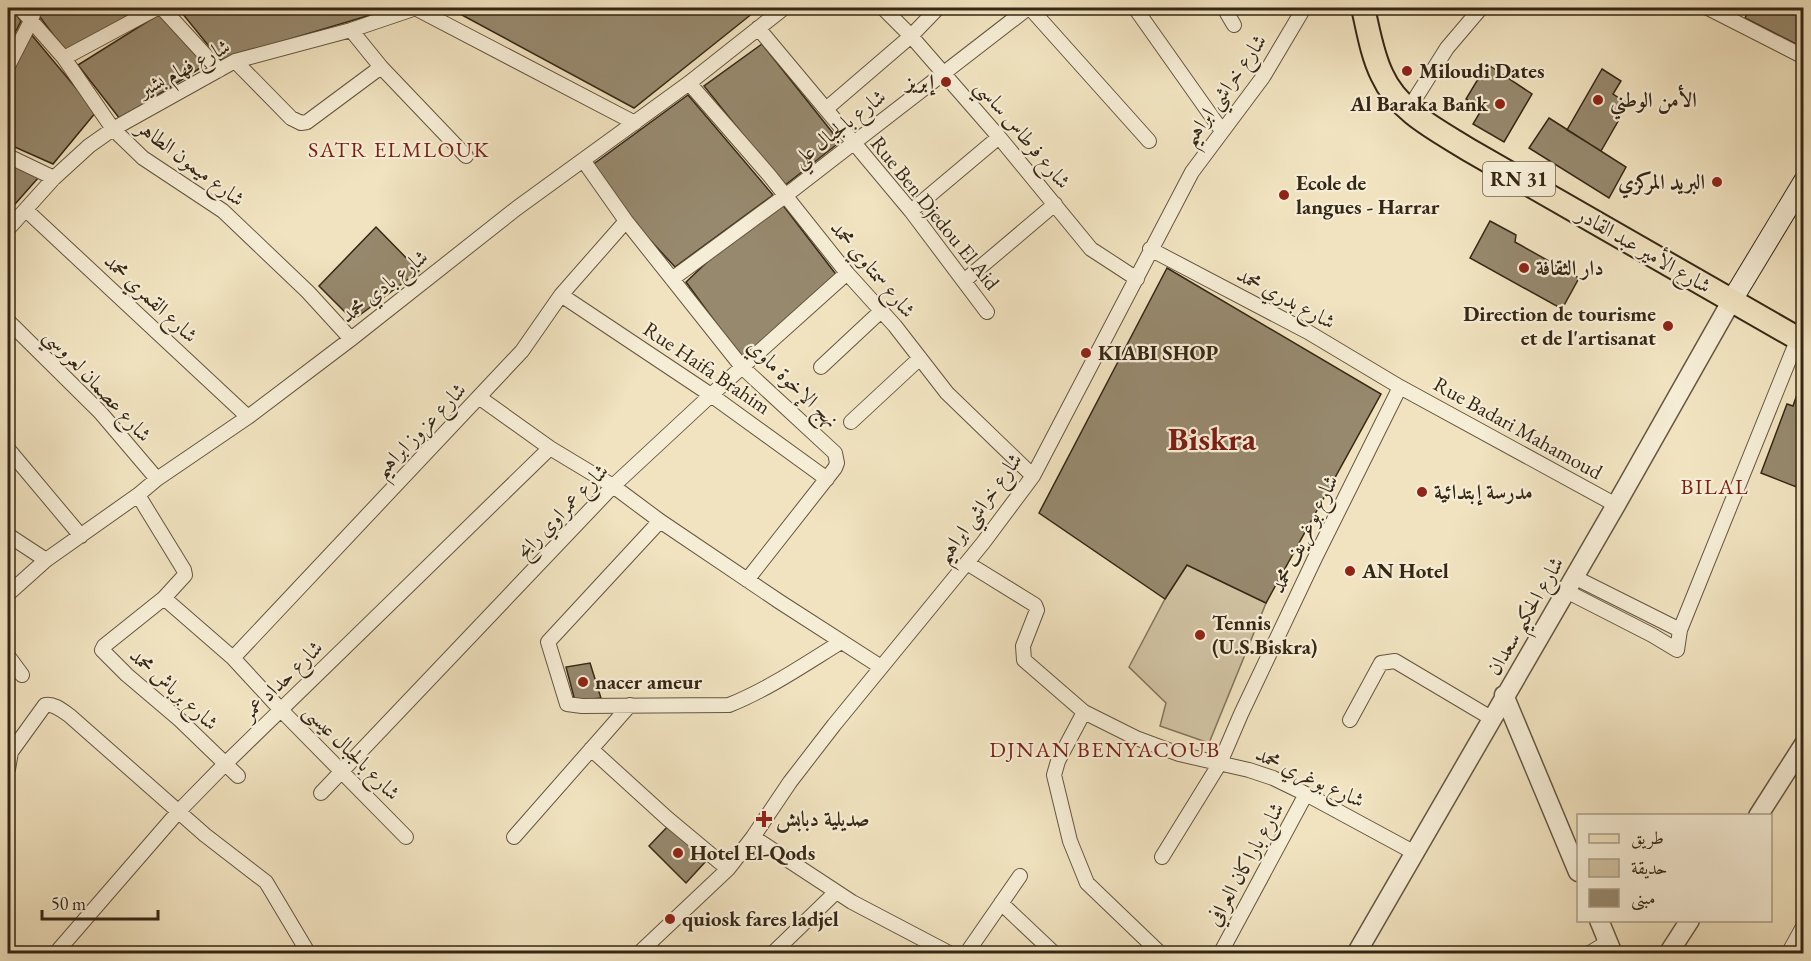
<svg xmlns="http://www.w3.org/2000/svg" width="1811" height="961" viewBox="0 0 1811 961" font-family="'EB Garamond',Amiri,serif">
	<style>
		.green { fill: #d1c3a3; stroke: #83755c; stroke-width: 1.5 }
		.building { fill: #97896e; stroke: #352715; stroke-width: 1.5 }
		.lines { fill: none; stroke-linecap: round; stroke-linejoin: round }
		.minor-casing { stroke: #645640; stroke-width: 16 }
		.tertiary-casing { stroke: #645640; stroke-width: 21 }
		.secondary-casing { stroke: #352715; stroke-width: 22 }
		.primary-casing { stroke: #352715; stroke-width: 26 }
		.minor { stroke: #f6edd6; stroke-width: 14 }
		.tertiary { stroke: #f6edd6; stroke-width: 18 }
		.secondary { stroke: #f6edd6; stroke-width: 20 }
		.primary { stroke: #f1e3c0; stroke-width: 22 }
		.poi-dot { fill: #8f2418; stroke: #f6edd6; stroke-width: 2 }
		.labels { text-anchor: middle; stroke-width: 4.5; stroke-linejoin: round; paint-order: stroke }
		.shield { fill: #f6edd6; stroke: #6f624f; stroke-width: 1.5 }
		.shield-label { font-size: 20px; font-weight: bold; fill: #352715 }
		.street-label { font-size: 21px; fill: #352715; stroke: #f6edd6 }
		.poi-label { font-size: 21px; font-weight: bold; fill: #352715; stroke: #f6edd6; text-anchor: start }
		.neighbourhood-label { font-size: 22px; letter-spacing: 1.5px; fill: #7a1f14; stroke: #f6edd6 }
		.town-label { font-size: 33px; font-weight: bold; fill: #7a1f14; stroke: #f6edd6 }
	</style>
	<rect width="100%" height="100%" fill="#f1e3c0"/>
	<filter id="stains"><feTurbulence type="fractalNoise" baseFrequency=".00333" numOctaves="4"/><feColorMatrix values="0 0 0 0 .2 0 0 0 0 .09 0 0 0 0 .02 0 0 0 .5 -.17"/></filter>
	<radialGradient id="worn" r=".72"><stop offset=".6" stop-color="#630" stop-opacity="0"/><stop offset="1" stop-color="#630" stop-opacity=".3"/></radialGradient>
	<path class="green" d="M1187 565 1266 603 1209 743 1160 726 1166 703 1129 667 1165 599Z"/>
	<path class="building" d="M8 8H11L21 21 8 46Z
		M41 8H141L66 52 37 13Z
		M178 8H394L220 60Z
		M449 8H749L753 13 634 108Z
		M1750 8H1804V48L1745 18Z
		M161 13 205 65 120 119 78 65Z
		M30 33 96 112 53 164 8 144V77Z
		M762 44 840 142 784 186 704 86Z
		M1487 64 1532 94 1504 142 1473 124 1482 109 1466 99Z
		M1602 69 1621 81 1613 94 1628 104 1601 151 1567 130Z
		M688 95 773 195 675 267 628 216 591 166Z
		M1549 118 1626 167 1609 198 1529 148Z
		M8 159 39 177 8 212Z
		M782 204 838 277 743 360 686 282 740 231Z
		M1490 221 1516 235 1515 242 1579 278 1562 309 1470 258Z
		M376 227 419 271 353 320 319 286Z
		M1167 268 1381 394 1266 603 1187 565 1165 599 1039 513Z
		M1800 386H1804V490L1761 473 1787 404 1793 406Z
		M590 663 601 698 575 701 566 667Z
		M670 824 707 860 686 883 649 846Z"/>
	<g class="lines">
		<g class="minor-casing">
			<path id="minor" d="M20 8 64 58 113 129 143 158 223 211 308 292 351 339
				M162 8 219 70
				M415 8 635 123
				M883 8 911 36 999 137 1091 249 1137 279
				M1030 8 1149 141
				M1135 8 1222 131
				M1224 8 1234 25
				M1708 8 1804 57
				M758 28 911 211 987 312
				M351 30 381 67 466 156
				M64 58 157 8
				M235 61 291 118 301 123 307 122 381 67
				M8 66 31 21 35 8
				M689 83 769 175 847 273 895 326 947 393 1033 476
				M826 109 911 36 938 8
				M1408 110 1447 48 1481 8
				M8 156 54 178
				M583 160 626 221 742 367 835 453 837 463 835 468 747 580
				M26 210 248 417
				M911 211 999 137
				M8 229 54 178 89 146 113 129 235 61 351 30 416 8
				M1150 249 1308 332 1400 387 1616 505
				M672 279 785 196 1028 8
				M964 281 1055 204
				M561 295 711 395 827 479
				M8 321 100 412 157 479
				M821 367 881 311
				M480 398 550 448 613 486 660 521 780 602 881 667
				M851 422 920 358
				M8 449 81 536
				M138 495 184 570 185 575 164 598 104 646 102 650 127 675 180 720 238 776
				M660 521 548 642 567 704 582 706 729 705C769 689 805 664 841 642
				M8 535 46 560
				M967 563 1035 605 1037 610 1023 646 1024 660 1084 712 1136 738 1179 754 1249 770 1273 778 1306 794 1415 853
				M1574 577 1680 630
				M1566 591 1652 635 1677 650 1680 630 1798 338
				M8 594 46 560 138 495 157 479 248 417 351 339 517 208 689 83 784 8
				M164 598 233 658 281 710 406 837
				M8 656 22 675
				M233 658 522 351 561 295 626 221
				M1084 712 1058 761 1054 775 1070 841 1087 883 1161 954
				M1350 720 1381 663 1395 661 1491 718
				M591 749 668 819 728 869
				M8 769 11 752 45 705C54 703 63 711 70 716L205 835 266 882 309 954
				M321 793 613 486 711 395 847 273
				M514 837 630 705
				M753 837 852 902 951 954
				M1162 857 1220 763 1241 714 1314 560 1400 387
				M1001 903 1055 954
				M55 954 178 812 225 764 550 448
				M638 954 728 869 753 837 790 782 834 725 983 543 1033 476 1192 172 1263 77 1304 8
				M772 954 836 892
				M966 954 1020 876
				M1220 954 1306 794
				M1588 954 1608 942
				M1788 954 1804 925"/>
		</g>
		<g class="tertiary-casing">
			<path id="tertiary" d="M1504 695 1578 872
				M1758 816 1804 744
				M1599 920 1613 954
				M1356 954 1616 505 1732 300
				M1668 954 1690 920"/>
		</g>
		<g class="secondary-casing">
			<path id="secondary" d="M1732 300 1804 181"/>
		</g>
		<g class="primary-casing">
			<path id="primary" d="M1363 8C1368 29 1372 55 1382 75 1398 111 1437 130 1469 150L1804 342"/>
		</g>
		<use href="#minor" class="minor"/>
		<use href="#tertiary" class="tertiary"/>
		<use href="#secondary" class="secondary"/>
		<use href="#primary" class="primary"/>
	</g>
	<g class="poi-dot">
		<circle cx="1407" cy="71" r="6"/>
		<circle cx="946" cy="82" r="6"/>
		<circle cx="1598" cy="100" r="6"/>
		<circle cx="1500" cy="104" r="6"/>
		<circle cx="1717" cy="182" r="6"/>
		<circle cx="1284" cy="195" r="6"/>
		<circle cx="1524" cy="268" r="6"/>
		<circle cx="1668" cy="326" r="6"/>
		<circle cx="1086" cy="353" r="6"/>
		<circle cx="1422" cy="492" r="6"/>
		<circle cx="1350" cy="571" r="6"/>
		<circle cx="1200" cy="635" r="6"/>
		<circle cx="583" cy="682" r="6"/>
		<path d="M761 810h6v6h6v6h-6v6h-6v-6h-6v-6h6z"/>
		<circle cx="678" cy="853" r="6"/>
		<circle cx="670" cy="919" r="6"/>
	</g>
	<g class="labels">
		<rect class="shield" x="1483" y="162" width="72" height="34" rx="4.5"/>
		<g class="shield-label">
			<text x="1519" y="186">RN 31</text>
		</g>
		<g class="street-label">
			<text transform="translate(184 68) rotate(-28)" y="7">شارع فهام بشير</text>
			<text transform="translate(1224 90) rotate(-55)" y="7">شارع خراشي ابراهيم</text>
			<text transform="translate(839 128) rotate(-38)" y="7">شارع بالجبال علي</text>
			<text transform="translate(1023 134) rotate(50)" y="7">شارع فرطاس ساسي</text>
			<text transform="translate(191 163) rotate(37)" y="7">شارع ميمون الطاهر</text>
			<text transform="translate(935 213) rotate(51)" y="7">Rue Ben Djedou El Aid</text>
			<text transform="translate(1644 250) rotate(30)" y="7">شارع الأمير عبد القادر</text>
			<text transform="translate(873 269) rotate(50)" y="7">شارع سمتاوي محمد</text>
			<text transform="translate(384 286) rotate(-38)" y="7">شارع بادي محمد</text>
			<text transform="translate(151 298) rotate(43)" y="7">شارع القمري محمد</text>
			<text transform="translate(1286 298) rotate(28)" y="7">شارع بدري محمد</text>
			<text transform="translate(707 368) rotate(34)" y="7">Rue Haifa Brahim</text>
			<text transform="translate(793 383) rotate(44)" y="7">نهج الإخوة ماوي</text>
			<text transform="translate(98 385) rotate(47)" y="7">شارع عصمان لعروسي</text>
			<text transform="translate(1518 428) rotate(29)" y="7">Rue Badari Mahamoud</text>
			<text transform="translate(420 430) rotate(-46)" y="7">شارع عزوز ابراهيم</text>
			<text transform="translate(979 508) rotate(-54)" y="7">شارع خراشي ابراهيم</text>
			<text transform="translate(562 511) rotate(-46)" y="7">شارع عمراوي رابح</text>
			<text transform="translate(1304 534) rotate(-64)" y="7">شارع بوغريف محمد</text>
			<text transform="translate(1525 616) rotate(-60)" y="7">شارع الحكيم سعدان</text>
			<text transform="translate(282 680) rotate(-44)" y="7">شارع حداد عمر</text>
			<text transform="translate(174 689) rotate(42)" y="7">شارع برباش محمد</text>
			<text transform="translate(352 752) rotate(45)" y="7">شارع بالجبال عيسى</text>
			<text transform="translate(1310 777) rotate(25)" y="7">شارع بوغري محمد</text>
			<text transform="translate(1245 864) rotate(-61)" y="7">شارع باراكان العرافي</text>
		</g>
		<g class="poi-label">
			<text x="1419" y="78">Miloudi Dates</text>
			<text x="934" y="89" text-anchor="end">إبريز</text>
			<text x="1610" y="107">الأمن الوطني</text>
			<text x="1488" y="111" text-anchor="end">Al Baraka Bank</text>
			<text x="1705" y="189" text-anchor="end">البريد المركزي</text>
			<text x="1296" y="190">Ecole de<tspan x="1296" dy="24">langues - Harrar</tspan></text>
			<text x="1536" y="275">دار الثقافة</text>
			<text x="1656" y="321" text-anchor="end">Direction de tourisme<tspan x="1656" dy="24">et de l'artisanat</tspan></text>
			<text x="1098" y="360">KIABI SHOP</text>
			<text x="1434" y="499">مدرسة إبتدائية</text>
			<text x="1362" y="578">AN Hotel</text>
			<text x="1212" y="630">Tennis<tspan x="1212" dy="24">(U.S.Biskra)</tspan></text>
			<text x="595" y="689">nacer ameur</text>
			<text x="776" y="826">صديلية دبابش</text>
			<text x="690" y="860">Hotel El-Qods</text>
			<text x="682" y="926">quiosk fares ladjel</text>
		</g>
		<g class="neighbourhood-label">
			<text x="399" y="157">SATR ELMLOUK</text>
			<text x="1715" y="494">BILAL</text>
			<text x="1105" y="757">DJNAN BENYACOUB</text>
		</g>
		<g class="town-label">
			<text x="1212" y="450">Biskra</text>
		</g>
	</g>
	<rect width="1811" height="961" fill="none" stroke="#f1e3c0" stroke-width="30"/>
	<rect x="9" y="9" width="1793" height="943" fill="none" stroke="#352715" stroke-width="3"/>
	<rect x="15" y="15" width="1781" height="931" fill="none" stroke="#352715" stroke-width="1.5"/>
	<rect x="1577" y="814" width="195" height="108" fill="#f6edd6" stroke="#a99e89" stroke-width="1.5"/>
	<rect x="1589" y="834" width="30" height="9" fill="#f1e3c0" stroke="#a99e89" stroke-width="1.5"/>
	<text x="1631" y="844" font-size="18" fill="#352715">طريق</text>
	<rect x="1589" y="859" width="30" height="18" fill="#d1c3a3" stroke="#a99e89" stroke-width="1.5"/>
	<text x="1631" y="874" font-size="18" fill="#352715">حديقة</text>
	<rect x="1589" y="889" width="30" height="18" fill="#97896e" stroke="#a99e89" stroke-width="1.5"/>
	<text x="1631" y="904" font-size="18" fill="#352715">مبنى</text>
	<path d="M42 910v9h116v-9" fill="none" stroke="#352715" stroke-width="3"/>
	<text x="51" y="910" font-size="18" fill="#352715" stroke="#f6edd6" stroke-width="4.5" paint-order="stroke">50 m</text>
	<rect width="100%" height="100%" filter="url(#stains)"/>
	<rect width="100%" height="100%" fill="url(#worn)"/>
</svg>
